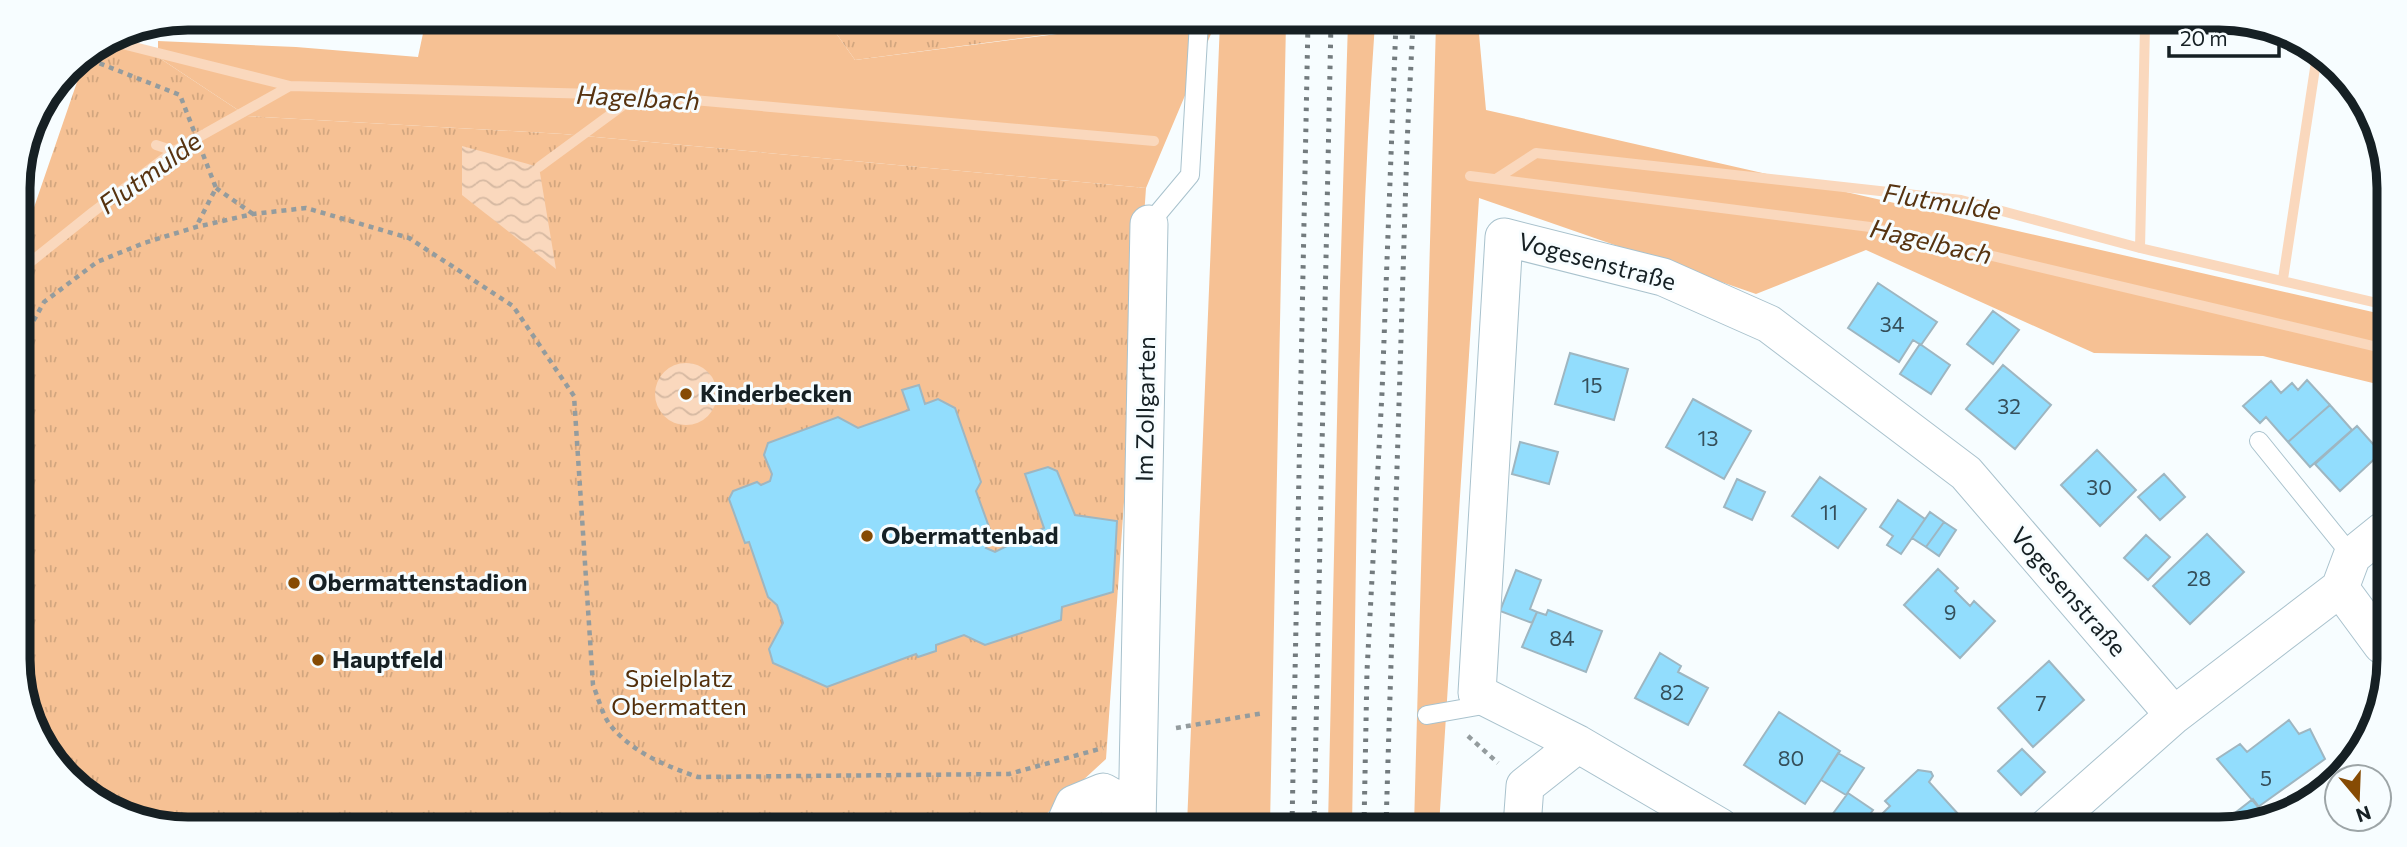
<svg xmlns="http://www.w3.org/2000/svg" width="2407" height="847" viewBox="0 0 2407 847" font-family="Commissioner,sans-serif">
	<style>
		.grass { fill: #f6c194 }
		.park { fill: url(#park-tufts) }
		.water { fill: url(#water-waves) }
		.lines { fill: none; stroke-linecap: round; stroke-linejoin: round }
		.stream { stroke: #fad8bd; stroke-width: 10 }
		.building { fill: #92ddfd; stroke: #9eb6c1; stroke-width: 2 }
		.service-casing { stroke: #a9c2cd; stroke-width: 20 }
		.minor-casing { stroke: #a9c2cd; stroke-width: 39 }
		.path { stroke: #949c9e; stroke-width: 4.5; stroke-dasharray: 5 5; stroke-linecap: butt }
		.service { stroke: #fff; stroke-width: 18 }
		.minor { stroke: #fff; stroke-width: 37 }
		.rail { stroke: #737b7e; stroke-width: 5; stroke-dasharray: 3.5 7; stroke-linecap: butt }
		.poi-dot { fill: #864b04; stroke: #f7fdff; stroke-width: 2.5 }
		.labels { text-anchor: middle; stroke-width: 6; stroke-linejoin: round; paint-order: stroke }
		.number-label { font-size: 21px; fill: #354f5a }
		.street-label { font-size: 24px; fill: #162024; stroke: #f7fdff }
		.poi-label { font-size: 24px; font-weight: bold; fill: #162024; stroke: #f7fdff; text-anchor: start }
		.park-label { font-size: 24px; fill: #522f0b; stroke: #f7fdff }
		.water-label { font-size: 26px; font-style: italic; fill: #573310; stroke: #f7fdff }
		.rim { fill: none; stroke: #162024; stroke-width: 9 }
	</style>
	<defs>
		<pattern id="park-tufts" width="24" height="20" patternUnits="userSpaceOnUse" patternTransform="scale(1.75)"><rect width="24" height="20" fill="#f6c194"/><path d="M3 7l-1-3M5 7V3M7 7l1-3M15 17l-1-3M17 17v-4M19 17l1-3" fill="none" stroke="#d2a67f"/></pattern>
		<pattern id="water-waves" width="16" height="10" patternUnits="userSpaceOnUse" patternTransform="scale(1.75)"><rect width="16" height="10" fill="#fad8bd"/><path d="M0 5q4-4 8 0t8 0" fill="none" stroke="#d6b9a2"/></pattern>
	</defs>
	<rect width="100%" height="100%" fill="#f7fdff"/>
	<path class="grass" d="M436 19 794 20 801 30 831 26 855 60 1151 22H1216L1146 188 563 134 247 116 158 57V41L296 47 418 57 425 24Z
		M1220 22H1286L1270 825H1187Z
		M1348 22 1375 23C1356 290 1357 558 1352 826L1328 825 1340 286Z
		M1436 23H1478L1486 110 2386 315 2385 386 2263 356 2094 353 1866 250 1756 294 1479 198 1439 826H1414Z"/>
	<path class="park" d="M794 20 1141 22H1142L855 60 831 26 801 30Z
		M103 42 158 57 247 116 563 134 1146 188 1106 759 1043 817V824L133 821 59 771 21 692 18 233 30 219 87 53Z"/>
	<path class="water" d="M462 146 539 167 556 269 462 195Z
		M655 394a31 31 0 1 1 62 0a31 31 0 1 1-62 0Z"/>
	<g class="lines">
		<path class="stream" d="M126 45 290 86 637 95 1154 141
			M156 145 174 151
			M539 167 637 95
			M1470 176 1870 227 2386 349
			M1496 179 1536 153 1961 200 2140 248 2386 305
			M2140 248 2145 26
			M18 272 93 212 174 151 290 86
			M2283 279 2317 55"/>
	</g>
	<path class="building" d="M1878 283 1937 322 1921 345 1913 340 1899 362 1848 328Z
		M1993 311 2019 330 1993 364 1967 344Z
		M1920 344 1950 365 1931 394 1900 374Z
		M1570 353 1628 369 1614 420 1555 404Z
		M2003 365 2051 405 2015 449 1966 409Z
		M2307 380 2330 405 2288 442 2266 417 2260 423 2243 406 2271 381 2281 393 2292 383 2298 390Z
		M919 385 925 404 938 399 955 408 981 482 976 491 993 538 986 548 995 552 1044 528 1025 474 1048 467 1057 471 1075 515 1117 521 1113 592 1062 607 1061 620 985 645 964 635 936 645V651L918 657 916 654 827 687 773 663 769 649 783 623 777 605 768 597 749 542 745 543 729 499 733 491 757 482 761 485 770 481 772 474 764 455 768 443 838 417 858 428 909 410 902 390Z
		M1693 399 1751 431 1724 479 1666 447Z
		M2330 405 2352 430 2310 467 2288 442Z
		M2357 426 2381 453 2340 491 2315 464Z
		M1520 442 1558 452 1549 484 1512 474Z
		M2097 450 2136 490 2100 526 2061 485Z
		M2164 474 2185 497 2160 520 2138 497Z
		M1820 477 1866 509 1838 548 1792 516Z
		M1737 479 1765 492 1752 520 1724 507Z
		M1898 500 1925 519 1901 554 1887 545 1893 536 1880 527Z
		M1930 512 1944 522 1926 547 1912 538Z
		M1944 522 1956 530 1939 556 1926 547Z
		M2207 534 2244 572 2190 624 2153 586Z
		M2146 535 2170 557 2148 580 2124 558Z
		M1938 569 1958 588 1955 591 1970 606 1974 601 1995 621 1960 658 1904 605Z
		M1516 570 1541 580 1530 609 1537 612 1532 623 1500 611Z
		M1548 610 1602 631 1586 672 1522 647 1537 612 1546 615Z
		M1660 653 1681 666 1678 672 1708 688 1688 725 1635 698Z
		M2049 661 2084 700 2033 747 1998 708Z
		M1779 712 1840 751 1805 804 1744 765Z
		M2289 720 2299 734 2310 729 2325 759 2258 807 2217 759 2240 744 2247 752Z
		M2022 749 2045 772 2021 795 1998 771Z
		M1838 753 1864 768 1846 795 1821 780Z
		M1918 770 1931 772 1933 776 1929 782 1959 815 1944 828H1886L1877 819 1890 806 1885 801Z
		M1848 793 1873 810 1860 828H1841L1829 819Z
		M2253 799 2266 816 2230 829H2221L2218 826Z"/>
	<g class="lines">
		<g class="service-casing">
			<path id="service" d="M1149 224 1190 175 1199 22
				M2259 441 2352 556
				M1427 715 1489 704"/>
		</g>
		<g class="minor-casing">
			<path id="minor" d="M2340 588 2382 645
				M1065 824 1074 804 1103 792 1137 811
				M1137 825 1149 224
				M1522 826 1525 786 1578 744
				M1720 827 1578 744 1477 693 1504 237 1663 277 1769 324 1966 473 2174 715
				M2046 828 2174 715 2340 588 2352 556 2383 531"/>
		</g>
		<path class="path" d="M81 56 180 95 216 188 196 227
			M216 188 253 214
			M19 347 44 302 97 262 144 243 196 227 253 214 306 208 409 238 513 306 574 396 593 685C598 697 602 714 610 725 633 753 666 766 698 777L1009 774 1103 748
			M1176 728 1264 713
			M1468 736 1498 763"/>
		<use href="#service" class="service"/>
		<use href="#minor" class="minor"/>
		<path class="rail" d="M1292 825 1308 22
			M1314 825 1331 22
			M1364 826 1367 671 1382 393 1396 23
			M1386 826 1407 144 1413 23"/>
	</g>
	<g class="poi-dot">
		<circle cx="686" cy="394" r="7"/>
		<circle cx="867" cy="536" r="7"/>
		<circle cx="294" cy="583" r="7"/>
		<circle cx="318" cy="660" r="7"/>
	</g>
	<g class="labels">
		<g class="number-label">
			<text x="1892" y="332">34</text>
			<text x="1592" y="393">15</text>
			<text x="2009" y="414">32</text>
			<text x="1708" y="446">13</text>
			<text x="2099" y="495">30</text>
			<text x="1829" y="520">11</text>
			<text x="2199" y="586">28</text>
			<text x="1950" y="620">9</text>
			<text x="1562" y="646">84</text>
			<text x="1672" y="700">82</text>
			<text x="2041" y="711">7</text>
			<text x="1791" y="766">80</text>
			<text x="2266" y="786">5</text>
		</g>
		<g class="street-label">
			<text transform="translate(1597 262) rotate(15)" y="8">Vogesenstraße</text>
			<text transform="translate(1146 409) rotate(-89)" y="8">Im Zollgarten</text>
			<text transform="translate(2068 592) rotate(49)" y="8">Vogesenstraße</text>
		</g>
		<g class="poi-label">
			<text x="700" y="402">Kinderbecken</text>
			<text x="881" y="544">Obermattenbad</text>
			<text x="308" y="591">Obermattenstadion</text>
			<text x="332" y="668">Hauptfeld</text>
		</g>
		<g class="park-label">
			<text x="679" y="687">Spielplatz<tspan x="679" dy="28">Obermatten</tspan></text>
		</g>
		<g class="water-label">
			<text transform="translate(638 98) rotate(3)" y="9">Hagelbach</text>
			<text transform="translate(150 173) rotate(-36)" y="9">Flutmulde</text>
			<text transform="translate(1942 202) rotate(9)" y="9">Flutmulde</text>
			<text transform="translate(1931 242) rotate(13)" y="9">Hagelbach</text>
		</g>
	</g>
	<path d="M0 0H2407V847H0ZM188 30H2219A158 158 0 0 1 2377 188V659A158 158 0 0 1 2219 817H188A158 158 0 0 1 30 659V188A158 158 0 0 1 188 30Z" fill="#f7fdff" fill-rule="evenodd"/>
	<path class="rim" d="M188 30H2219A158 158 0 0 1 2377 188V659A158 158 0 0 1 2219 817H188A158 158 0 0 1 30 659V188A158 158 0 0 1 188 30Z"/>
	<g transform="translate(2358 798) rotate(161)"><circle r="33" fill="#f7fdff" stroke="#9da5a7" stroke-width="2"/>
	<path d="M0-5L12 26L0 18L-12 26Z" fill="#864b04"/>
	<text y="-10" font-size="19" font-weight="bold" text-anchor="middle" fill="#162024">N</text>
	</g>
	<path d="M2169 46v10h110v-10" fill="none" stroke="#162024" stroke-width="3.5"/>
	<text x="2180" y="46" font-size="21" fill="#162024" stroke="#f7fdff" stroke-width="5" paint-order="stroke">20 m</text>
</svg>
